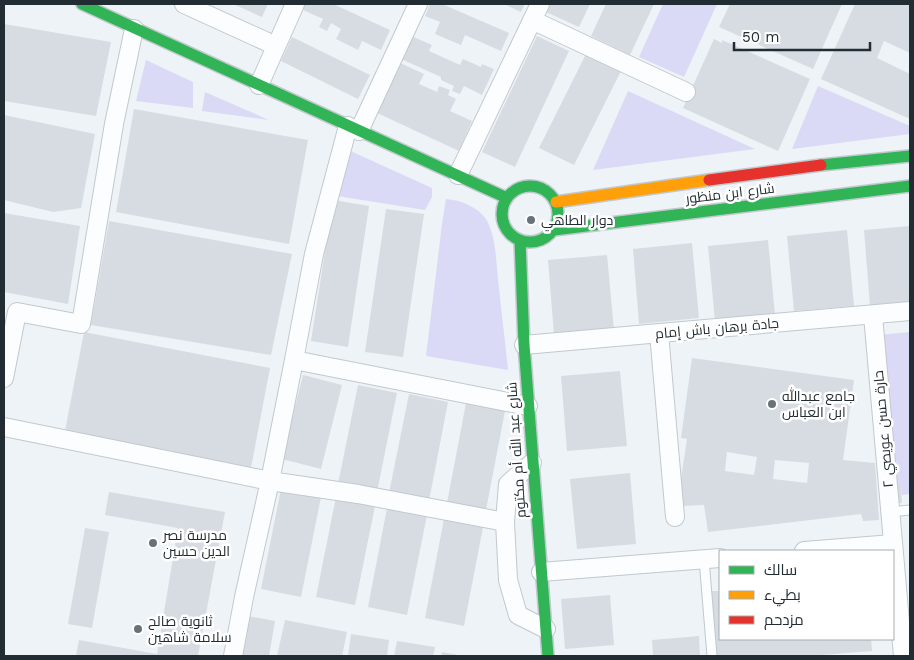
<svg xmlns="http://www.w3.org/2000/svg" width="914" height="660" viewBox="0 0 914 660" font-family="'Work Sans',Cairo,sans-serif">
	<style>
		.green { fill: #dbdaf6 }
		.building { fill: #d7dce3; fill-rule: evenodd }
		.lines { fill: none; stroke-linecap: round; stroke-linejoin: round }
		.lane-casing { stroke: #c1c9ce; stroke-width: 11 }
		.street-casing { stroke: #c1c9ce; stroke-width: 20 }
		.fast-casing { stroke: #c1c9ce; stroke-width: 14 }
		.slow-casing { stroke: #c1c9ce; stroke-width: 14 }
		.jam-casing { stroke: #c1c9ce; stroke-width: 14 }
		.lane { stroke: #fcfdfe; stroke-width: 9 }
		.street { stroke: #fcfdfe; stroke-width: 18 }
		.fast { stroke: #30b455; stroke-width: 11 }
		.slow { stroke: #ff9f0a; stroke-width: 11 }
		.jam { stroke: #e5322d; stroke-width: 11 }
		.poi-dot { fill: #697278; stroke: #fff; stroke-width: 2 }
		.labels { text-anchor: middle; stroke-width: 5; stroke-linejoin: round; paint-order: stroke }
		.street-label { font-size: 14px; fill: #222d33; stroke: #fff }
		.poi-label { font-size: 14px; fill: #222d33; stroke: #fff; text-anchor: start }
	</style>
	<rect width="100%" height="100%" fill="#edf3f7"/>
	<path class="green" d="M663 4H717L684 77 639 57Z
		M146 60 193 82V108L136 101Z
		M818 86 910 126V134L792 149Z
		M628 91 755 149 593 170Z
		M205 92 269 120 202 111Z
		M346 149 432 188V197L425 210 337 196Z
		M446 199C460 200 478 207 486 219 496 236 496 260 498 279 501 309 505 340 508 370L426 356 442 224Z
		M910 332V494L902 495 901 485H895L879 335Z"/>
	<path class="building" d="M233 4H268L262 17Z
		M303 4H333L390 30 381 50 362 41 358 50 336 39 341 29 331 23 327 31 319 27 323 19 301 9Z
		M430 4H442L509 33 501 51 465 35 461 45 435 34 440 22 425 16Z
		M504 4H525L521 12Z
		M550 4H590L579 27 546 12Z
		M606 4H654L630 55 591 36Z
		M730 4H842L813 69 719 27Z
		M855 4H910V53L884 41 877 58 910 74V119L821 79Z
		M4 24 111 42 96 116 4 101Z
		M409 35 432 45 429 51 460 65 463 59 481 67 482 64 494 69 482 95 464 86 460 94 452 91 454 86 441 80V77L399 58Z
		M537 36 569 51 515 167 482 152Z
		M292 37 370 75 358 99 281 61Z
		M714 39 722 43V40L810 79 778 151 683 108Z
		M587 52 622 69 574 165 539 148Z
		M398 62 424 74 419 84 437 92 439 86 450 90 448 95 456 99 450 111 472 121 459 151 375 112Z
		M134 109 308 140 289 244 116 212Z
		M4 115 95 134 81 208 53 212 4 200Z
		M333 200 369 206 348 347 311 341Z
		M386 209 424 214 403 357 365 352Z
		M4 213 80 226 68 304 4 292Z
		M109 221 292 254 271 355 91 325Z
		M910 226V302L870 306 864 230Z
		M847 230 854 306 794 311 787 236Z
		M768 240 775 315 715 321 708 246Z
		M692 243 699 318 639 324 633 249Z
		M607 255 614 330 554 335 548 260Z
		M84 332 270 368 250 473 64 436Z
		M692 358 854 380 843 460 875 463 879 520 863 521 861 514 708 532 704 505 681 506 680 485 687 439 681 438ZM727 452 757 457 754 475 725 471ZM775 460 809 463 807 483 773 479Z
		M620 371 627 446 567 451 561 376Z
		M303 375 342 385 321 469 282 459Z
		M358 385 397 393 377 492 338 484Z
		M409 394 448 402 429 501 389 493Z
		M466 403 505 411 486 510 447 503Z
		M630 473 636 544 577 549 570 479Z
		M891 485H901L902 503H892Z
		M281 489 321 497 301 597 261 589Z
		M109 492 225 512 198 656H76L79 640 157 654 178 528 105 515Z
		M336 497 375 506 355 605 316 597Z
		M387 508 427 515 407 615 368 607Z
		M444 519 483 527 464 626 425 618Z
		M85 528 109 532 92 628 68 624Z
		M709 591H720V639H871L872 651 808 656H715Z
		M610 595 614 645 565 649 561 599Z
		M248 616 275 621 269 656H241Z
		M285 620 347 632 342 656H277Z
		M351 634 389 640 387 656H348Z
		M699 636 700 656H653L652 640Z
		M397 641 435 647 433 656H394Z
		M442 652 458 655 457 656H441Z"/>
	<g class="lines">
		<g class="lane-casing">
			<path id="lane" d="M890 512 910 510
				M704 559 712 656"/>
		</g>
		<g class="street-casing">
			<path id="street" d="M184 4 276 46
				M532 20 686 92
				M259 85 295 4
				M359 131 418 4
				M458 175 540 4
				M873 315 903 656
				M659 333 675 517
				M524 345 910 311
				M294 360 314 254 348 126
				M4 378 17 312 81 324 114 124 134 29
				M528 406 294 360 270 481 358 494 505 522 508 484 532 463
				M4 427 270 481 244 597 233 656
				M505 522 508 580 518 615 546 629
				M804 551 893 544
				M541 572 720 558"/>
		</g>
		<g class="fast-casing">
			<path id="fast" d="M82 4 507 198
				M821 165 910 156
				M502 214a28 28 0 1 1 56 0a28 28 0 1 1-56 0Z
				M554 230 910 186
				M520 240 524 345 548 656"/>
		</g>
		<g class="slow-casing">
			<path id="slow" d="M556 202 709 180"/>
		</g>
		<g class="jam-casing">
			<path id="jam" d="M709 180 821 165"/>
		</g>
		<use href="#lane" class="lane"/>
		<use href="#street" class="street"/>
		<use href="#fast" class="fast"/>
		<use href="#slow" class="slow"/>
		<use href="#jam" class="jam"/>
	</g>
	<g class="poi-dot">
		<circle cx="531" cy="220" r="5"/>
		<circle cx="772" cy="404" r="5"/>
		<circle cx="153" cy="543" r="5"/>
		<circle cx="138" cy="629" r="5"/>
	</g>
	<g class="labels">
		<g class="street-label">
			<text transform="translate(730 193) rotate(-7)" y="5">شارع ابن منظور</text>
			<text transform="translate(717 328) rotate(-5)" y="5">جادة برهان باش إمام</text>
			<text transform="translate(883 429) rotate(-95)" y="5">حارة حسن عويصي ٢</text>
			<text transform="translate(516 450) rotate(-94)" y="5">شارع عبد اللّه أم مكتوم</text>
		</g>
		<g class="poi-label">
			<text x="541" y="225">دوار الطاهي</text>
			<text x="782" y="401">جامع عبدالله<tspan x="782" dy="16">ابن العباس</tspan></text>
			<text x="163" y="540">مدرسة نصر<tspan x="163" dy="16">الدين حسين</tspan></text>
			<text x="148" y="626">ثانوية صالح<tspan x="148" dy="16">سلامة شاهين</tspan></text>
		</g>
	</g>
	<rect width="914" height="660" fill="none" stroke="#222d33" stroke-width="10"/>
	<rect x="719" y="550" width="175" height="90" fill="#ffffff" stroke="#a7abad"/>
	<rect x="729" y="566" width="25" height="8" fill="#30b455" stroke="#a7abad"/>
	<text x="764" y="575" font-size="15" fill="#222d33">سالك</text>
	<rect x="729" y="591" width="25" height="8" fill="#ff9f0a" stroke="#a7abad"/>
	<text x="764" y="600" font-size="15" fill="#222d33">بطيء</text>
	<rect x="729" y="616" width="25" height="8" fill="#e5322d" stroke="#a7abad"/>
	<text x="764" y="625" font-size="15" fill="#222d33">مزدحم</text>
	<path d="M734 42v8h136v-8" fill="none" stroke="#222d33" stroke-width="2.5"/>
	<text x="742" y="42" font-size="15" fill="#222d33" stroke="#ffffff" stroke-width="4" paint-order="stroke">50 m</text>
</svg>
